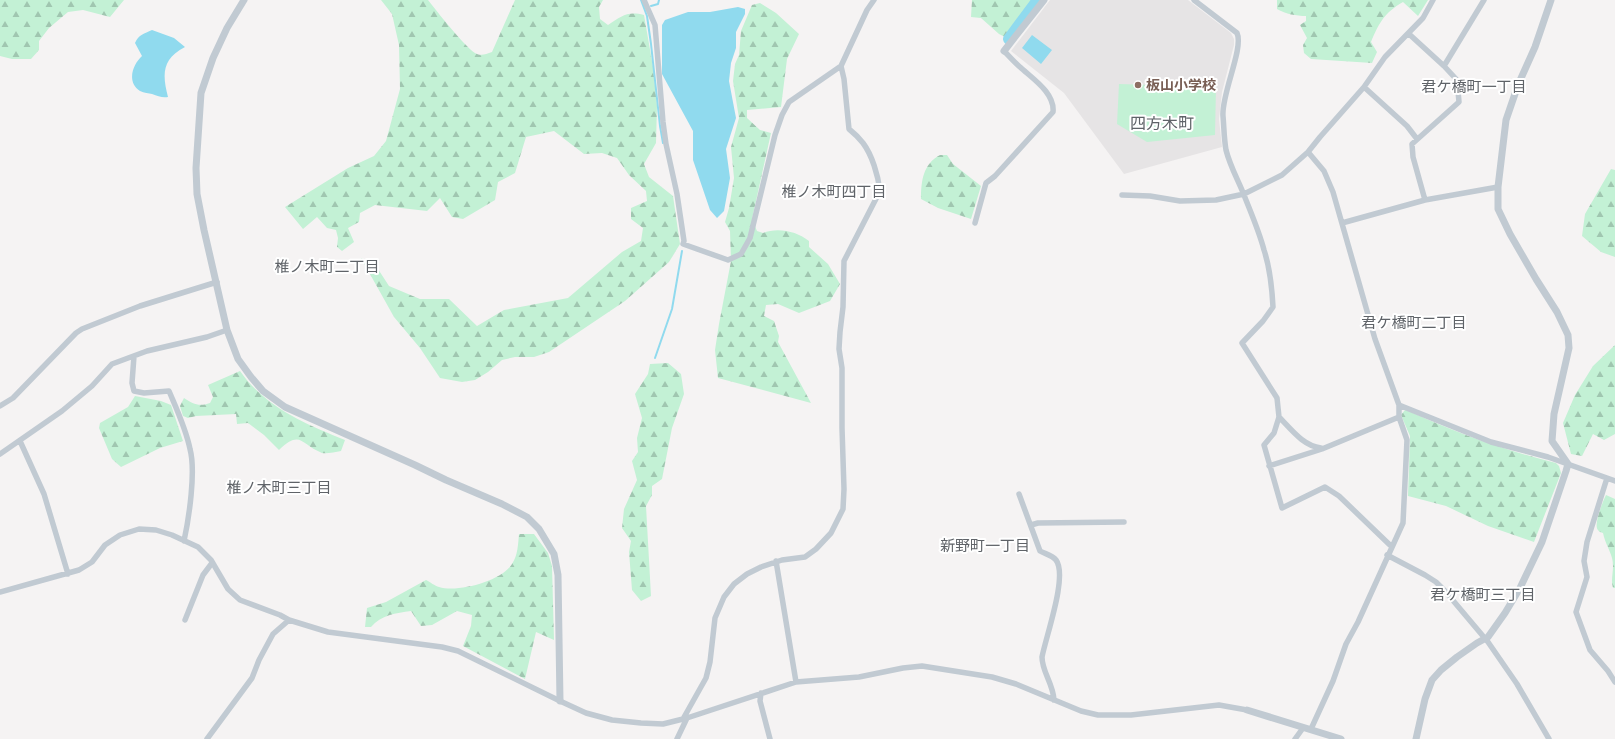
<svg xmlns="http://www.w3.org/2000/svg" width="1615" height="739" viewBox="0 0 1615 739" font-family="'Noto Sans','Noto Sans JP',sans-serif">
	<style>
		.education { fill: #e6e4e5 }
		.grass { fill: #c3f1d5 }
		.forest { fill: url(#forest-firs) }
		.water { fill: #90daee }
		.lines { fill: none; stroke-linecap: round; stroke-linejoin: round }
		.stream { stroke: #90daee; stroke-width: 2 }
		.river { stroke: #90daee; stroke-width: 12 }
		.minor { stroke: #c1cad2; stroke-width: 5.5 }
		.tertiary { stroke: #c1cad2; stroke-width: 7 }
		.education-dot { fill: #8d6e63; stroke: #fff; stroke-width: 1.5 }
		.labels { text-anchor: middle; stroke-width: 4; stroke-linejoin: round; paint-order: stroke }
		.education-label { font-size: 14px; font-weight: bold; fill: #785e54; stroke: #fff; text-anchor: start }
		.neighbourhood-label { font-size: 15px; fill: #5f6368; stroke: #fff }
		.quarter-label { font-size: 16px; fill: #5f6368; stroke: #fff }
	</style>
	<defs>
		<pattern id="forest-firs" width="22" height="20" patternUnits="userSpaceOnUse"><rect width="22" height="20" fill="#c3f1d5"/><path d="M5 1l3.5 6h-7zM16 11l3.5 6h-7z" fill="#a0c6b0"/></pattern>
	</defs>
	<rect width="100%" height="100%" fill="#f5f3f3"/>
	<path class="education" d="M1050 0H1188L1231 33 1234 39V45L1222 92 1219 119 1222 147 1124 174 1064 93 1011 51Z"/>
	<path class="grass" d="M1119 84 1216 87 1215 135 1147 142 1117 124Z"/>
	<path class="forest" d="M0 0H124L110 17 83 10 68 12 49 28 39 41V50L31 59H12L0 56Z
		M381 0H428C435 9 468 51 477 54 482 56 486 54 492 52L515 0H603L599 7 600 19 608 25C622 16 627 11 644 15L653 67 657 106 656 143 644 164 649 177 673 196 680 244 669 262 625 301 549 352 534 357H515L502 360 488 372 475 380 462 382 440 378 420 348 394 317 361 258 378 269 389 286 420 299H449L477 326 504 310 568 298 622 252 641 241 643 228 631 219V208L647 201 646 191 629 175 617 158 602 153 584 154 554 131 526 137 515 173 498 182 495 200 463 219 452 217 440 198 427 211 375 205 360 213 359 222 348 228 354 242 342 251 337 247 338 238 336 230 327 228 317 217 303 229 285 207 348 168 374 156 386 141 400 89 399 45 392 14Z
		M972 0H1036L1007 38 999 34 981 18 971 17Z
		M1277 0H1428L1418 16 1403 2C1384 13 1379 23 1371 42L1377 52 1372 63 1311 59 1304 53 1303 45 1307 38 1300 25 1306 21V16C1296 16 1286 14 1277 9Z
		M760 3 776 13 799 34 787 59 781 107 747 110V118L760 130 771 133 752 219 757 231 763 233C777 227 797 231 809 241V247L828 264 840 284 830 301 799 313 778 304 766 305 764 316 774 321 779 336 778 342 811 403 718 378 715 350 719 324 731 261 730 231 725 222 729 208 734 178 731 147 739 118 733 81 735 64 739 55 741 31 752 5Z
		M940 155H947L953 164 981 186 971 219 938 208 921 199C921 181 923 164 940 155Z
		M1611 169 1615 170V257L1601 252 1582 236 1585 214Z
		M1615 345V434L1604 440 1593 434 1582 456 1571 454 1563 423 1575 395 1593 366Z
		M668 363 681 374 684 394 672 428 662 479 652 486V495L646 506 651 596 641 601 632 590 629 552 631 541 622 528 624 509 637 480 632 461 638 452 637 438 642 418 635 394 648 374 650 364Z
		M240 371C265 407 305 424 345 440L341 451C335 452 327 454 322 453 301 445 301 429 279 450L264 435 248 423 237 424 236 414 196 416 188 418 183 416 180 406 184 398C193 404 199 407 210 403L213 397 208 385Z
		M135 396 161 401 171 405 183 441 160 448 121 467 112 459 99 428 100 423 128 407Z
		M1405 410 1411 412C1459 434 1504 450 1556 463L1559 466 1561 473 1534 542 1488 526 1446 506 1408 496 1410 436 1401 415Z
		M1606 495 1615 499V588H1613C1610 578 1615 570 1612 558 1610 550 1605 543 1603 533 1601 532 1599 532 1598 530 1593 525 1603 501 1606 495Z
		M519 534H534L548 553 552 566 554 640 536 632 525 679 463 646 471 626 472 615 457 611 432 625 421 626 411 611C396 613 381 615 371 627H365L367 608 386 602 426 580C430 582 435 586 439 587 458 593 502 581 512 564 518 555 518 544 519 534Z"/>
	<path class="water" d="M738 7 745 9V14L736 32V48L731 63 729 81 736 118 726 149 730 178 724 211 717 218 710 210 693 160V131L662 74V25L665 20 688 12H710Z
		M152 30 174 38 185 47C162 59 162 74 168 97 162 98 158 96 152 94 149 93 144 93 140 91 126 82 133 64 142 56L135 43C139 34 144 34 152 30Z
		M1032 35 1052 50 1041 64 1022 48Z"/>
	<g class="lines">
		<path class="stream" d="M641 0 647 16 651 44 660 126 663 143
			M651 6 658 4 659 0
			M655 358 672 309 682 251"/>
		<path class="river" d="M1009 39 1038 0"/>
		<path class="minor" d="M644 0 655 25 663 122 666 144 677 194 684 241 683 244 728 260 741 254 750 238 775 135 782 115 789 102 841 66 867 10 874 0
			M1194 0 1237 33C1244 48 1221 95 1223 116 1224 127 1224 139 1226 150 1230 166 1238 180 1244 195 1251 213 1259 231 1264 250 1270 268 1272 288 1273 307L1263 321 1242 343 1277 398 1279 417 1274 433 1264 445 1282 508 1325 487 1339 496 1392 547
			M1409 34 1444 66 1457 80 1459 102 1412 144 1413 157 1425 200
			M1444 66 1484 0
			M1364 87 1407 126 1417 139
			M1308 152 1324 171 1333 192 1375 339 1399 405V417L1407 440 1403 523 1358 622 1346 644 1333 681 1311 729
			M1122 195 1150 196 1180 201 1216 200 1244 194 1282 175 1308 152 1320 137 1364 87 1385 57 1423 18 1433 0
			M975 223 986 183 995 176 1053 112C1055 93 1033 79 1020 67 1014 62 1009 56 1004 51
			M1342 223 1425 200 1498 187
			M134 356 132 383 134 391 144 393 169 391C177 410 186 429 190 449 196 471 189 518 184 541
			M1399 405 1491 442 1548 457 1615 481
			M0 406 13 398 76 333 82 329 140 306 217 282
			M1279 417C1291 429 1303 446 1321 448
			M20 441 44 494 68 574
			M0 454 62 411 92 386 112 364 147 351 207 337 227 330
			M1269 466 1322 449 1399 417
			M1607 478 1587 542 1584 561 1587 577 1576 612 1590 650 1608 671 1615 682
			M1019 494 1040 551C1045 554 1052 555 1056 560 1068 576 1046 636 1042 657 1042 672 1053 683 1054 700
			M1031 525 1038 523 1124 522
			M1387 555 1425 575 1436 582 1445 591 1488 642 1517 684 1549 739
			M776 561 796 682
			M0 592 79 570 92 562 105 545 120 535 139 529 156 530 172 535 198 547 211 560 228 589 240 600 280 615 289 620 328 632 442 647 458 651 560 701 586 713 612 720 641 723 663 724 687 718 796 682 859 677 903 668 922 666 992 677 1016 684 1081 711 1098 715H1131L1219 705 1247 710
			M185 620 203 575 212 563
			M761 693 760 701 770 739
			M683 719 706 678 710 662 715 618 724 597 734 584 747 574 761 567 782 560 805 557 816 549 831 533 843 509 844 489 842 428V368L839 349 840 332 843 307 844 261 880 191C878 175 872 155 863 143 859 138 854 133 849 129L844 79 841 66
			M207 739 252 678 259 660 273 634 289 620
			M677 739 687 718
			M1295 739 1303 728"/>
		<path class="tertiary" d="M244 0 227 28 213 58 201 93 196 168 197 194 204 230 227 330 238 359 251 377 263 391 285 407 415 465 446 480 502 504 527 517 539 529 554 554 558 575 560 701
			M1004 51 1044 0
			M1247 710 1341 739
			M1416 739 1425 699 1432 680 1441 670 1457 657 1477 643 1488 637 1505 613 1520 588 1542 542 1566 471 1568 464 1552 441 1554 414 1569 348 1568 335 1557 312 1536 279 1510 234 1498 209V187L1506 120 1518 85 1535 47 1551 0"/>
	</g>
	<circle class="education-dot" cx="1138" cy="85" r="4"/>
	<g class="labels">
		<g class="education-label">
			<text x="1146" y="90">板山小学校</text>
		</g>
		<g class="neighbourhood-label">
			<text x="1474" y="92">君ケ橋町一丁目</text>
			<text x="834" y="197">椎ノ木町四丁目</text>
			<text x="327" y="272">椎ノ木町二丁目</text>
			<text x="1414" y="328">君ケ橋町二丁目</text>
			<text x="279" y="493">椎ノ木町三丁目</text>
			<text x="985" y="551">新野町一丁目</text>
			<text x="1483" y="600">君ケ橋町三丁目</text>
		</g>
		<g class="quarter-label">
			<text x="1162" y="129">四方木町</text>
		</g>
	</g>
</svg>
